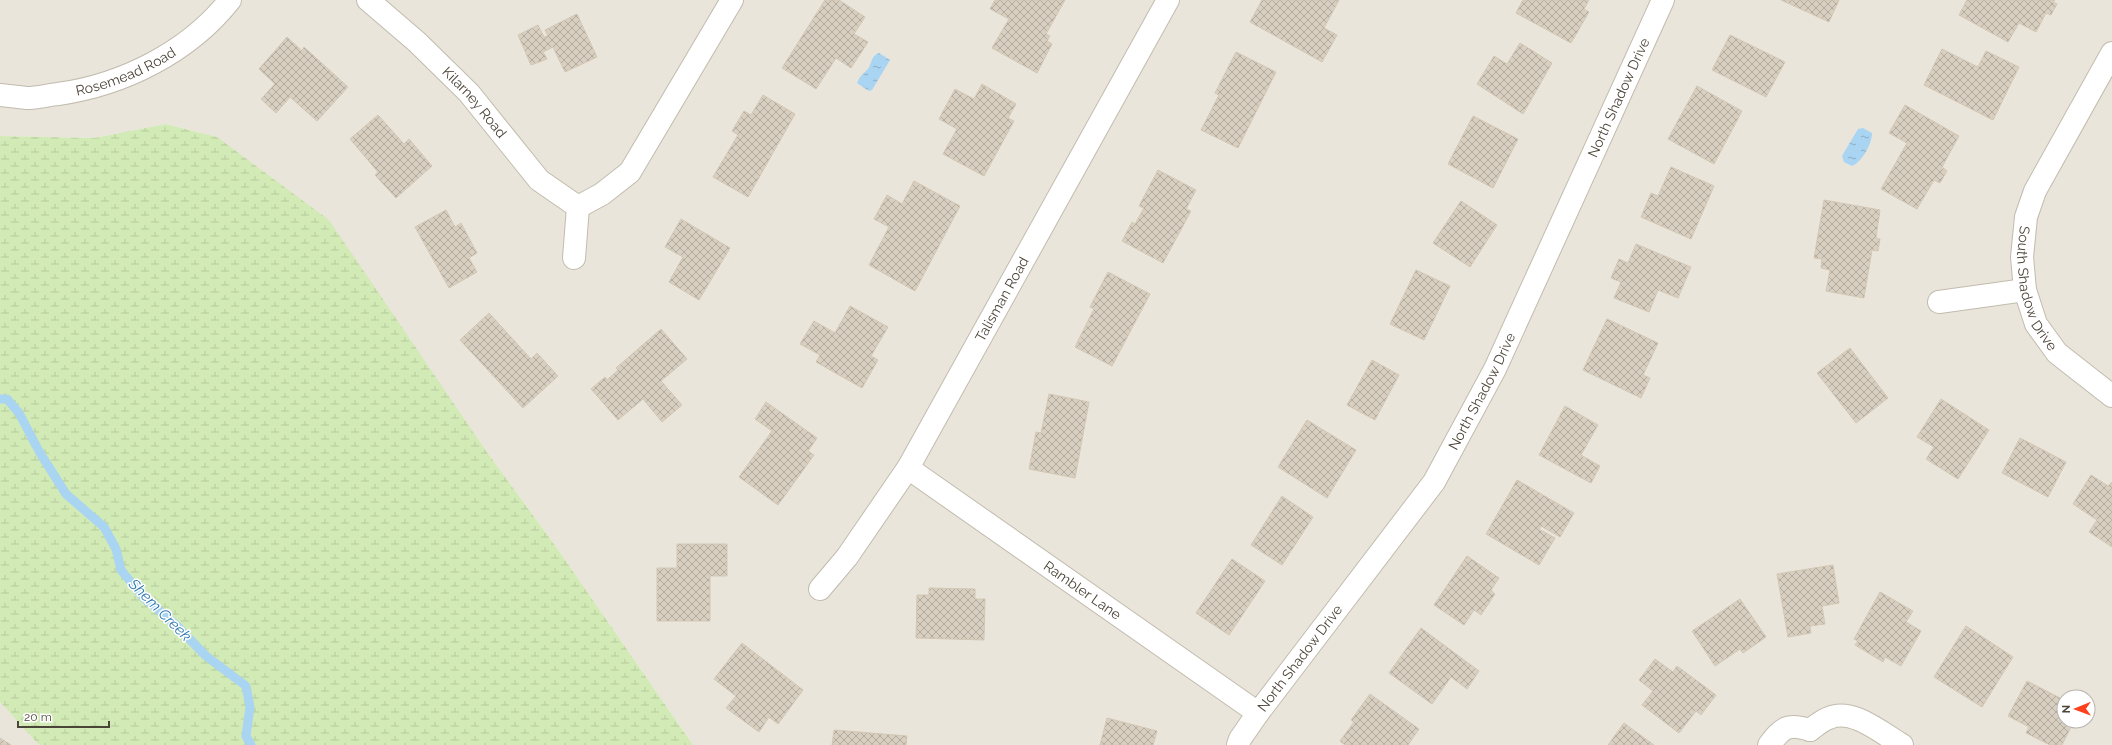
<svg xmlns="http://www.w3.org/2000/svg" width="2112" height="745" viewBox="0 0 2112 745" font-family="Raleway,sans-serif">
	<style>
		.residential { fill: #eae5da; fill-rule: evenodd }
		.wetland { fill: url(#wetland-marsh) }
		.water { fill: url(#water-ripples) }
		.lines { fill: none; stroke-linecap: round; stroke-linejoin: round }
		.stream { stroke: #a9d4f2; stroke-width: 9 }
		.building { fill: url(#building-cross-hatch); stroke: #d3c7b4 }
		.minor-casing { stroke: #c2bbae; stroke-width: 24 }
		.minor { stroke: #fff; stroke-width: 22 }
		.labels { text-anchor: middle; stroke-width: 3; stroke-linejoin: round; paint-order: stroke }
		.street-label { font-size: 14px; fill: #4b4439; stroke: #fff }
		.water-label { font-size: 15px; font-style: italic; fill: #2e7ab2; stroke: #fff }
	</style>
	<defs>
		<pattern id="wetland-marsh" width="20" height="14" patternUnits="userSpaceOnUse"><rect width="20" height="14" fill="#d2eab5"/><path d="M1 5h8M5 5V1M11 12h8M15 12V8" fill="none" stroke="#b6ca9c"/></pattern>
		<pattern id="water-ripples" width="26" height="14" patternUnits="userSpaceOnUse"><rect width="26" height="14" fill="#a9d4f2"/><path d="M2 4q2-2 4 0t4 0M15 11q2-2 4 0t4 0" fill="none" stroke="#8caec5"/></pattern>
		<pattern id="building-cross-hatch" width="8" height="8" patternUnits="userSpaceOnUse"><rect width="8" height="8" fill="#d8cfc1"/><path d="M0 0l8 8M0 8l8-8" fill="none" stroke="#b1aa9e"/></pattern>
	</defs>
	<rect width="100%" height="100%" fill="#f6f3ec"/>
	<path class="residential" d="M0 0H2112V745H693L559 551 484 448 217 137 167 124 94 138 0 136ZM2064 697H2088V721H2064Z
		M0 702 39 745H0Z"/>
	<path class="wetland" d="M166 124 217 137 329 220 484 448 559 551 693 745H39L0 702V136L94 138Z"/>
	<path class="water" d="M879 53 890 60 872 90 869 91 857 83 858 81C860 76 863 74 866 71 873 65 869 57 879 53Z
		M1863 128 1872 133C1872 144 1862 162 1852 166L1844 162 1842 156 1858 129Z"/>
	<g class="lines">
		<path class="stream" d="M0 399H7L19 413 40 453 66 494 104 527 116 549 121 570 143 597 176 625 206 656 246 686 250 707 246 736 251 745"/>
	</g>
	<path class="building" d="M825 0H839L865 17 854 34 868 42 851 68 836 58 816 89 782 68Z
		M995 0H1065L1046 34 1050 36 1047 41 1052 44 1037 73 992 48 1009 19 990 9Z
		M1262 0H1339L1324 28 1337 35 1322 62 1250 22Z
		M1523 0H1589L1584 9 1589 12 1571 43 1516 13Z
		M1781 0H1839L1829 22Z
		M1967 0H2055L2053 2 2057 4 2051 15 2046 13 2036 32 2019 23 2008 42 1959 15Z
		M577 14 597 57 565 72 553 47 543 52 547 59 531 65 518 35 538 25 544 37 548 36 545 30Z
		M1730 35 1785 62 1766 97 1712 70Z
		M287 37 302 51 304 47 348 87 317 121 290 97 276 113 261 99 275 84 259 69Z
		M1520 43 1552 63 1523 114 1477 84 1494 56 1507 64Z
		M1942 49 1978 67 1986 51 2019 67 1993 120 1924 85Z
		M1236 52 1276 72 1238 148 1201 130 1219 95 1215 93Z
		M982 84 1016 104 1008 118 1014 121 984 176 943 154 957 129 939 119 955 89 974 99Z
		M1697 86 1742 111 1714 164 1668 139Z
		M763 95 795 114 748 197 713 177 738 135 732 131 744 111 751 115Z
		M1905 105 1959 136 1942 167 1947 171 1940 183 1934 180 1917 209 1881 189 1907 143 1889 133Z
		M378 115 404 144 409 139 432 166 396 198 375 175 378 172 350 139Z
		M1473 116 1518 139 1493 188 1448 164Z
		M1671 167 1714 186 1691 239 1641 217 1651 193 1658 196Z
		M1158 170 1196 190 1186 209 1191 211 1163 263 1122 241 1132 222 1135 224 1144 208 1139 206Z
		M914 181 960 206 915 291 869 265 889 227 874 219 887 195 902 204Z
		M1824 200 1880 210 1876 238 1880 239 1878 251 1872 250 1864 298 1826 291 1830 270 1821 268 1822 259 1814 258Z
		M1461 201 1497 225 1470 267 1433 243Z
		M446 210 455 227 461 223 477 253 469 258 477 272 449 288 415 227Z
		M681 219 730 248 699 300 669 282 683 257 665 247Z
		M1636 244 1691 267 1678 298 1658 290 1649 312 1614 298 1621 282 1611 278 1619 259 1628 263Z
		M1416 270 1450 286 1424 340 1390 324Z
		M1108 272 1150 294 1112 366 1075 347 1094 309 1090 307Z
		M850 306 888 327 871 356 878 360 862 388 816 362 820 355 800 344 814 321 835 333Z
		M489 313 531 359 537 353 558 376 523 408 460 340Z
		M1607 319 1658 343 1643 375 1650 378 1641 398 1583 370Z
		M661 329 687 359 661 381 682 405 662 422 643 399 618 420 591 389 605 377 607 380 618 370 616 368Z
		M1850 348 1888 398 1856 423 1817 373Z
		M1372 360 1399 375 1375 420 1347 405Z
		M1049 394 1089 402 1075 478 1029 469 1036 432 1041 433Z
		M1941 399 1989 430 1958 479 1926 459 1934 447 1917 437Z
		M766 402 817 438 808 451 814 455 778 505 739 477 772 431 755 419Z
		M1565 406 1598 425 1581 455 1600 466 1591 483 1539 455Z
		M1307 420 1356 450 1327 498 1278 467Z
		M2020 438 2066 462 2048 497 2002 473Z
		M2091 475 2108 486 2112 482V547L2089 532 2097 520 2073 504Z
		M1517 480 1574 513 1560 537 1541 526 1539 529 1555 538 1539 565 1486 534Z
		M1282 496 1313 517 1282 565 1251 545Z
		M677 544H727V576H710V621H657V568H677Z
		M1467 556 1499 578 1491 590 1495 594 1481 615 1474 610 1464 625 1434 605Z
		M1232 559 1265 581 1229 635 1196 613Z
		M1833 565 1839 603 1822 606 1825 624 1810 626 1811 633 1788 637 1777 574Z
		M929 588 975 589V599H985L984 640 916 638 917 595H929Z
		M1880 592 1913 611 1906 622 1921 631 1901 666 1885 657 1883 662 1855 645 1858 641 1854 639Z
		M1740 599 1766 637 1743 653 1740 649 1715 666 1692 631Z
		M1966 626 2013 657 1982 707 1934 677Z
		M1421 628 1479 671 1467 689 1451 677 1432 704 1389 673Z
		M742 643 803 690 778 724 769 717 759 732 726 708 736 696 714 679Z
		M1655 659 1673 672 1677 666 1716 695 1701 715 1696 711 1679 733 1642 705 1653 691 1639 680Z
		M2027 681 2064 700V721H2074L2062 745H2050L2026 733 2029 727 2008 716Z
		M1370 694 1419 729 1408 745H1345L1340 741 1354 722 1351 720Z
		M1107 718 1157 731 1153 745H1100Z
		M1624 723 1654 745H1608Z
		M834 730 907 736 906 745H832Z
		M0 738 11 745H0Z"/>
	<g class="lines">
		<g class="minor-casing">
			<g id="minor">
				<path id="s1" d="M368 0 417 42 469 93 539 180 578 207 574 258"/>
				<path id="s2" d="M2112 53 2035 191 2026 217 2022 257 2025 290 2036 324 2057 353 2112 396"/>
				<path id="s3" d="M0 95C9 96 18 97 27 98 37 98 48 95 58 94 123 85 189 52 230 0"/>
				<path d="M578 207 602 194 630 172 732 0"/>
				<path d="M1939 302 2025 290"/>
				<path id="s4" d="M908 468 1258 713"/>
				<path id="s5" d="M820 589 847 557 908 468 1168 0"/>
				<path d="M1810 730C1816 726 1822 720 1829 718 1852 707 1883 734 1902 745"/>
				<path id="s6" d="M1238 745 1240 739 1258 713 1434 482 1495 369 1663 0"/>
				<path d="M1769 745C1783 727 1788 723 1810 730"/>
			</g>
		</g>
		<use href="#minor" class="minor"/>
	</g>
	<g class="labels">
		<g class="street-label">
			<text dy="5" stroke="none"><textPath href="#s3" startOffset="130">Rosemead Road</textPath></text>
			<text dy="5" stroke="none"><textPath href="#s6" startOffset="755">North Shadow Drive</textPath></text>
			<text dy="5" stroke="none"><textPath href="#s1" startOffset="148">Kilarney Road</textPath></text>
			<text dy="5" stroke="none"><textPath href="#s2" startOffset="260">South Shadow Drive</textPath></text>
			<text dy="5" stroke="none"><textPath href="#s5" startOffset="343">Talisman Road</textPath></text>
			<text dy="5" stroke="none"><textPath href="#s6" startOffset="431">North Shadow Drive</textPath></text>
			<text dy="5" stroke="none"><textPath href="#s4" startOffset="213">Rambler Lane</textPath></text>
			<text dy="5" stroke="none"><textPath href="#s6" startOffset="107">North Shadow Drive</textPath></text>
		</g>
		<g class="water-label">
			<text transform="translate(160 610) rotate(45)" y="5">Shem Creek</text>
		</g>
	</g>
	<g transform="translate(2076 709) rotate(269)"><circle r="19" fill="#ffffff" stroke="#b7b4b0"/>
	<path d="M0-3L7 15L0 10L-7 15Z" fill="#fc3f1d"/>
	<text y="-6" font-size="11" font-weight="bold" text-anchor="middle" fill="#4b4439">N</text>
	</g>
	<path d="M18 721v6h91v-6" fill="none" stroke="#4b4439" stroke-width="2"/>
	<text x="24" y="721" font-size="12" fill="#4b4439" stroke="#ffffff" stroke-width="3" paint-order="stroke">20 m</text>
</svg>
